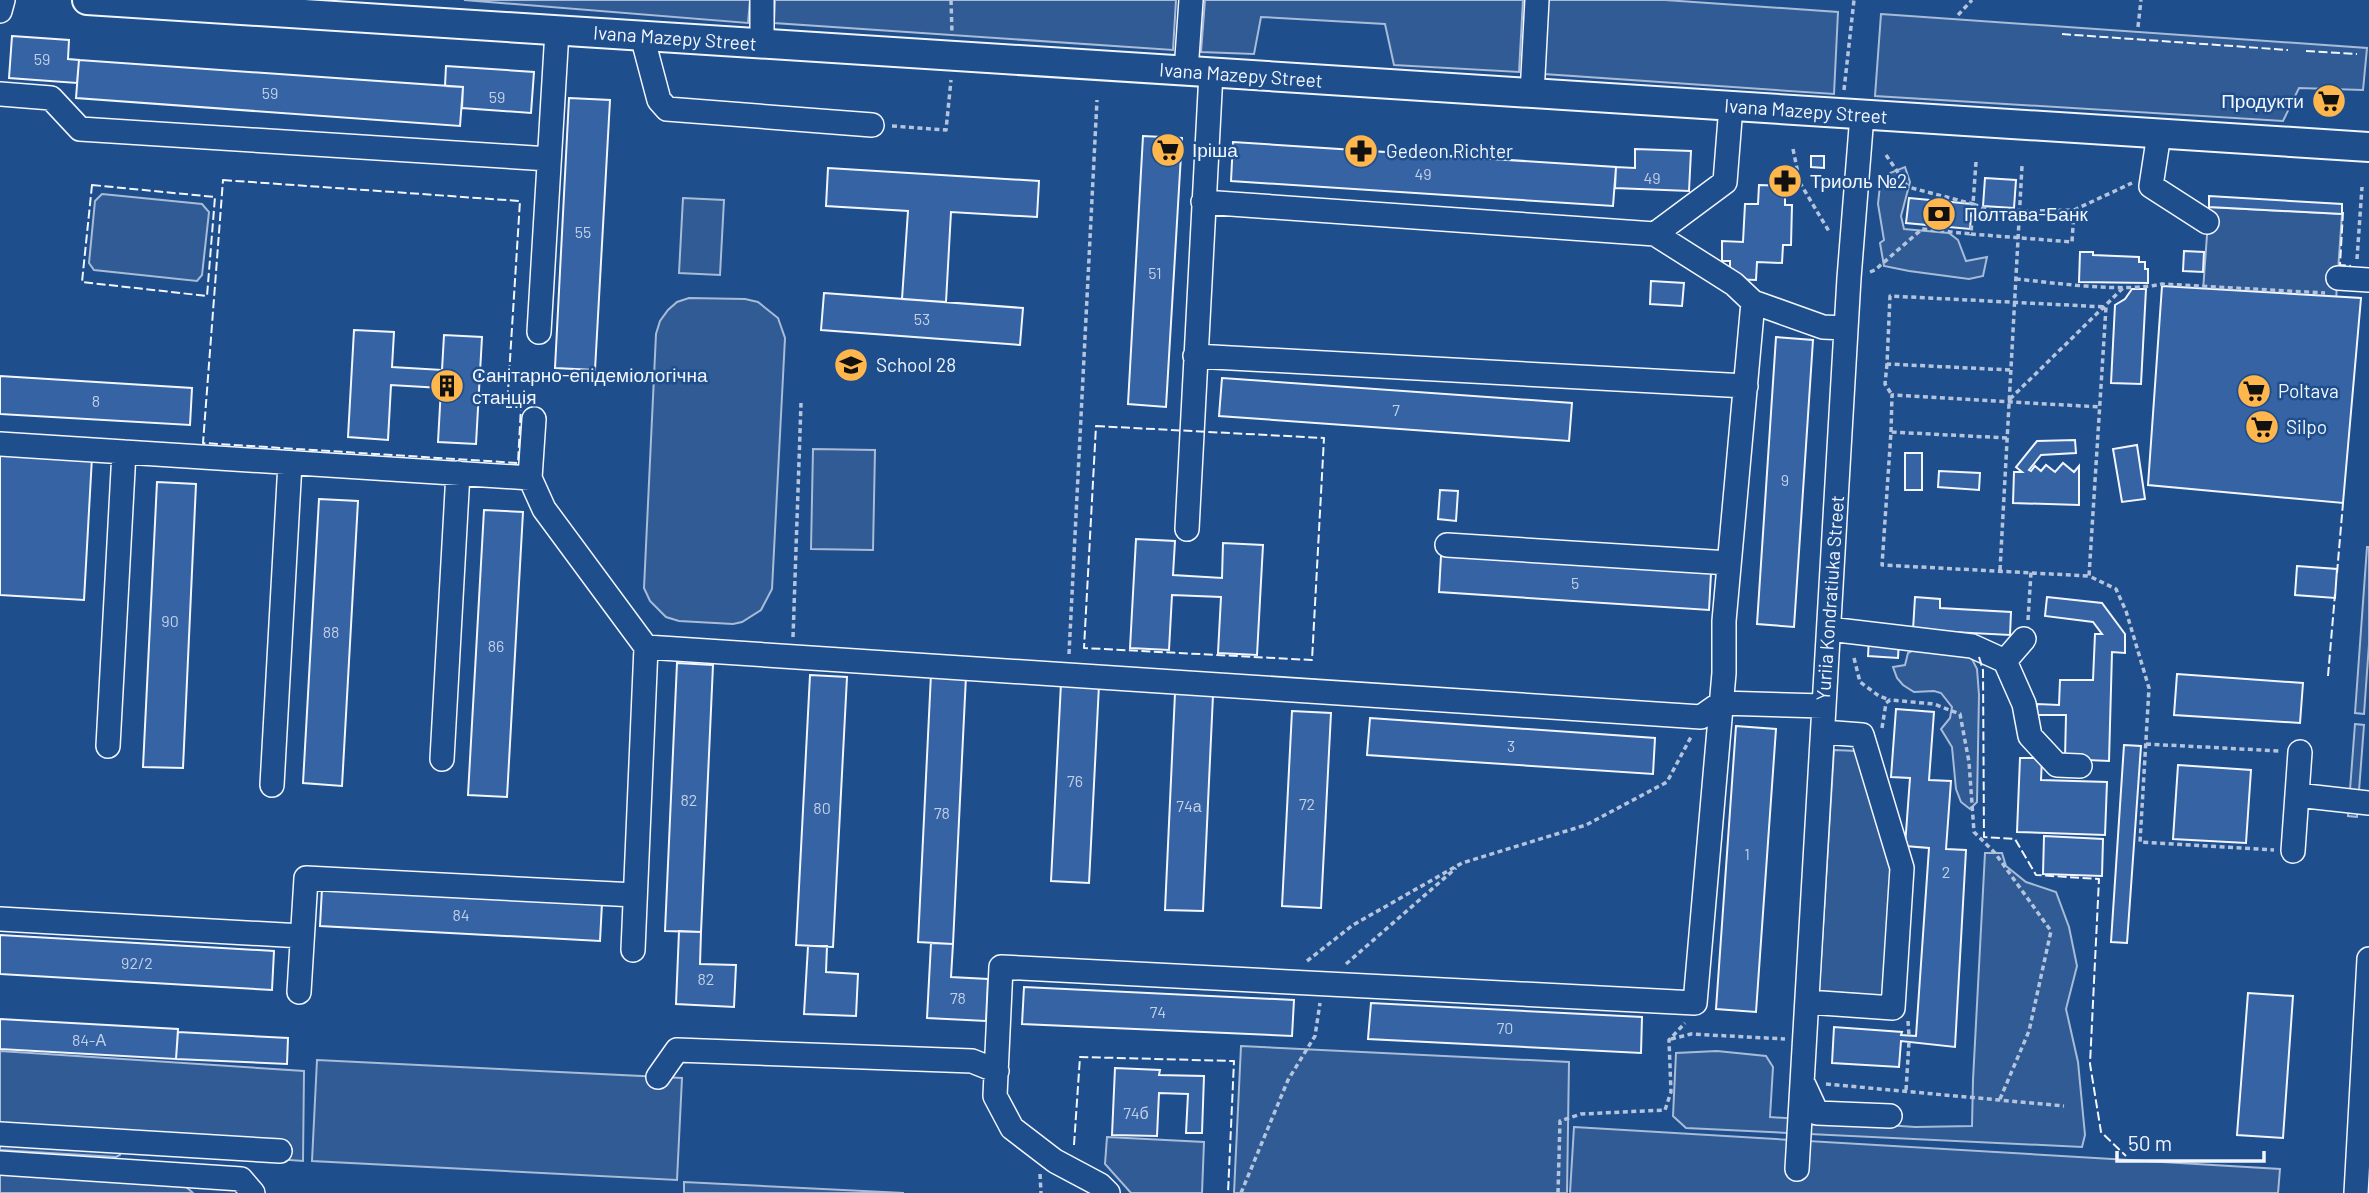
<svg xmlns="http://www.w3.org/2000/svg" width="2369" height="1193" viewBox="0 0 2369 1193" font-family="Barlow,sans-serif">
	<style>
		.built { fill: #305b95; stroke: #a8bbd7; stroke-width: 2 }
		.building { fill: #3563a3; stroke: #f2f6ff; stroke-width: 2 }
		.lines { fill: none; stroke-linecap: round; stroke-linejoin: round }
		.minor-casing { stroke: #f2f6ff; stroke-width: 26 }
		.major-casing { stroke: #f2f6ff; stroke-width: 32 }
		.path { stroke: #b3c4dc; stroke-width: 3.5; stroke-dasharray: 5 3.5; stroke-linecap: butt }
		.minor { stroke: #1f4e8c; stroke-width: 23 }
		.major { stroke: #1f4e8c; stroke-width: 28 }
		.fence { stroke: #f2f6ff; stroke-width: 2; stroke-dasharray: 9 3.5; stroke-linecap: butt }
		.labels { text-anchor: middle; stroke-width: 5; stroke-linejoin: round; paint-order: stroke }
		.number-label { font-size: 16px; fill: #c3d1e8 }
		.street-label { font-size: 19px; fill: #f2f6ff; stroke: #1f4e8c }
		.poi-label { font-size: 19px; fill: #f2f6ff; stroke: #1f4e8c; text-anchor: start }
	</style>
	<rect width="100%" height="100%" fill="#1f4e8c"/>
	<path class="built" d="M464 0H750L748 23Z
		M775 0H1176L1173 50 774 23Z
		M1205 0H1523L1519 72 1394 65 1385 24 1261 17 1254 54 1201 52Z
		M1548 0H1665L1838 12 1834 94 1544 74Z
		M1881 14 2367 48 2363 90 2299 88 2283 121 1875 96Z
		M1905 167 1910 182 1901 216 1904 229 1949 233 1958 240 1966 261 1987 257 1983 276 1969 279 1909 271 1884 266 1880 243 1884 240 1878 204 1880 185 1890 173Z
		M102 194 202 204 209 212 202 275 197 281 94 270 89 263 95 201Z
		M683 198 724 200 720 275 679 273Z
		M2209 207 2342 214 2336 300 2203 291Z
		M689 298 745 299 758 302 778 318 785 338 772 589 761 610 742 622 733 624 679 621 666 617 650 601 644 588 656 334 660 321 668 310 677 302Z
		M813 449 875 450 873 550 811 549Z
		M2367 547H2369V644L2364 714 2355 713Z
		M1919 647 1958 652 1972 659 1977 669 1979 695 1977 802 1970 809 1961 802 1956 789 1952 747 1941 729 1950 718 1952 707 1941 693 1934 691 1914 692 1903 685 1897 678 1893 667 1905 665 1908 653Z
		M2355 724 2364 725 2357 817 2348 816Z
		M1834 750 1857 751 1892 869 1884 996 1819 991Z
		M1985 853H2002L2006 866 2026 882 2056 892 2069 927 2077 966 2066 1009 2078 1062 2085 1135 2082 1147 1686 1128 1673 1116 1676 1053 1717 1051 1766 1056 1773 1067 1770 1117 1915 1127 1972 1126 1973 1080Z
		M1241 1046 1569 1062 1567 1193H1234Z
		M0 1051 304 1071 303 1161 120 1148V1155L116 1157 0 1150Z
		M317 1060 682 1078 677 1180 312 1161Z
		M1574 1127 2280 1169 2278 1193H1570Z
		M1107 1137 1204 1142 1202 1193H1131L1105 1164Z
		M0 1174 184 1185 193 1193H0Z
		M684 1182 904 1193H684Z"/>
	<path class="building" d="M12 36 69 40 68 59 79 60 77 83 9 78Z
		M79 60 463 87 460 126 76 98Z
		M446 66 534 72 531 113 462 108 463 87 445 86Z
		M2317 95H2342V108H2317Z
		M569 98 610 100 595 370 555 368Z
		M1143 136 1182 138 1166 407 1128 404Z
		M1233 142 1616 167 1613 206 1231 181Z
		M1635 149 1691 151 1689 191 1615 188 1616 167 1635 168Z
		M1811 156H1824V168L1811 167Z
		M828 168 1039 181 1037 217 951 212 946 302 902 299 908 211 826 206Z
		M1985 178 2016 180 2014 208 1983 206Z
		M1759 185 1785 186V205H1792L1791 245H1783L1782 263 1757 262 1756 280 1730 279V261H1722V241L1743 242 1745 204H1758Z
		M2209 196 2342 204V214L2209 207Z
		M1909 198 1972 204 1970 229 1906 223Z
		M2184 251 2204 252 2203 272 2183 271Z
		M2080 252H2093V255L2139 257V262H2145V269H2148V283L2079 282Z
		M1651 281 1684 283 1682 306 1650 304Z
		M2162 286 2361 298 2343 503 2148 485Z
		M2132 289H2146L2141 384 2111 383 2115 305 2125 299Z
		M824 293 1023 308 1020 345 821 330Z
		M354 330 394 332 392 367 442 370 444 335 482 337 476 444 438 442 441 388 391 385 388 440 348 437Z
		M1776 337 1813 340 1794 627 1757 624Z
		M0 376 192 388 190 425 0 414Z
		M1222 378 1572 403 1569 441 1219 416Z
		M2075 440 2076 453 2041 455 2029 470 2031 471 2035 466 2041 471 2046 465 2055 472 2063 463 2074 472 2079 466V505L2013 503 2014 472H2022L2016 467 2037 441Z
		M2137 445 2145 499 2122 502 2113 449Z
		M0 452 92 457 84 600 0 595Z
		M1905 453H1922V490H1905Z
		M1939 471 1980 473 1979 490 1938 487Z
		M157 482 196 484 183 768 143 767Z
		M1440 490 1458 491 1456 521 1438 519Z
		M319 499 358 501 342 786 303 783Z
		M484 510 523 512 507 797 468 795Z
		M1136 539 1175 541 1173 575 1222 578 1223 543 1263 545 1257 655 1218 653 1221 597 1172 595 1169 650 1130 648Z
		M1441 556 1711 573 1709 610 1439 592Z
		M2297 566 2337 569 2335 598 2295 595Z
		M1915 597 1940 599V608L2011 612 2010 635 1913 630Z
		M2047 597 2102 603 2125 634V653L2112 652 2109 761 2065 759 2066 715H2037V704L2059 705 2060 680H2093L2095 634H2102L2093 622 2045 616Z
		M1869 638 1899 640 1898 658 1868 656Z
		M677 663 713 665 701 932 665 931Z
		M931 674 966 676 953 944 918 942Z
		M2177 674 2303 683 2300 723 2174 715Z
		M810 675 847 677 833 947 796 945Z
		M1061 683 1099 685 1089 883 1051 881Z
		M1175 693 1213 695 1203 911 1165 910Z
		M1896 709 1934 712 1929 780 1951 781 1946 849 1966 850 1955 1047 1901 1041 1899 1067 1832 1063 1834 1027 1902 1032 1901 1035 1916 1036 1929 848 1905 846 1910 778 1891 777Z
		M1292 711 1331 713 1321 908 1282 906Z
		M1370 718 1655 738 1653 774 1367 755Z
		M1736 726 1776 729 1756 1012 1716 1009Z
		M2124 745 2141 746 2127 943 2111 942Z
		M2020 758H2042L2041 780 2107 782 2105 835 2017 832Z
		M2178 765 2251 770 2246 843 2173 839Z
		M2044 836 2103 839 2102 876 2043 874Z
		M322 888 602 903 600 941 320 926Z
		M679 931 701 932 700 964 736 965 734 1007 676 1004Z
		M0 935 274 951 272 990 0 974Z
		M931 943 953 944 951 977 988 979 986 1021 927 1018Z
		M808 946H827L826 972 858 974 856 1016 804 1014Z
		M1024 987 1294 1000 1292 1036 1022 1024Z
		M2248 993 2293 996 2283 1138 2237 1135Z
		M1371 1003 1642 1017 1641 1053 1368 1039Z
		M0 1019 178 1029 176 1059 0 1049Z
		M178 1032 288 1038 287 1064 176 1059Z
		M1115 1068 1160 1070 1159 1075 1204 1076 1202 1133H1186L1188 1094 1159 1093 1157 1136 1112 1135Z"/>
	<g class="lines">
		<g class="minor-casing">
			<path id="minor" d="M762 0V44
				M0 11 3 0
				M642 36 659 100 667 109 872 125
				M1186 71 1191 0
				M0 94 51 98 80 129 549 159
				M1532 94 1537 0
				M2159 134 2151 186 2207 222
				M1655 234 1725 182 1731 106
				M2338 278 2369 280
				M1753 302 1823 327 1846 328
				M539 332 557 31
				M1195 356 1746 386
				M0 444 530 478 544 509 646 647 1701 717 1721 703 1823 706
				M530 478 534 419
				M1187 529 1211 73
				M1447 545 1729 563
				M1829 629 1972 646 2005 661 2024 704 2030 736 2057 765 2080 766
				M2005 661 2024 639
				M108 746 124 452
				M442 759 458 473
				M272 785 290 463
				M2297 795 2369 803
				M2293 851 2300 752
				M0 919 302 936
				M633 950 646 647
				M299 992 306 878 635 895
				M1807 1002 1893 1008 1902 868 1862 735 1823 732
				M658 1077 677 1050 972 1061 997 1071
				M1804 1085 1817 1113 1890 1116
				M0 1134 280 1151
				M0 1163 241 1179 253 1193
				M1797 1169 1849 278 1862 115
				M1108 1193 1100 1185 1055 1161 1012 1128 995 1096 1001 967 1695 1003 1724 673V621L1753 302 1734 284 1655 234 1203 202
				M2356 1193 2369 959"/>
		</g>
		<g class="major-casing">
			<path id="major" d="M87 0 2369 147"/>
		</g>
		<path class="path" d="M951 0 952 34
			M1958 15 1972 0
			M2138 27 2141 0
			M1844 90 1854 0
			M892 126 946 130 951 80
			M1793 149 1800 183 1830 233
			M1886 155 1908 187 1973 204 1971 234 2072 242 2074 210
			M1976 162 1973 204 1995 212 2074 210 2132 183
			M2357 259 2362 187
			M1870 272 1875 270 1922 229 1971 234
			M2016 279C2057 283 2123 293 2162 284L2325 293
			M1887 364 1885 384 1892 395
			M2010 370 1887 364 1890 296 2106 307 2089 576 2116 589 2126 611 2149 688 2140 842 2274 850
			M2010 399 2124 287
			M1891 432 1892 395 2100 407
			M2007 438 1891 432 1882 565 2089 576
			M2000 570 2022 166
			M2028 620 2031 572
			M793 637 801 403
			M1069 654 1097 100
			M1854 658 1860 682 1879 696 1890 700
			M1882 728 1886 703 1890 700 1934 704 1960 714 1969 762 1974 832 1995 853 2051 931 2029 1031 2000 1099
			M2146 744 2280 751
			M1307 961 1353 925 1462 863 1586 825 1667 782 1692 735
			M1346 964 1456 868
			M1908 1021 1909 1036
			M1671 1039 1691 1034 1785 1039
			M1826 1084 2064 1106
			M1906 1090 1909 1042
			M1040 1174 1041 1193
			M1241 1193 1288 1080 1315 1036 1320 1003
			M1558 1193 1560 1121 1581 1114 1665 1110 1671 1092 1669 1040 1685 1023"/>
		<use href="#minor" class="minor"/>
		<use href="#major" class="major"/>
		<path class="fence" d="M2062 34 2288 50
			M2306 51 2357 54
			M223 180 520 201 507 407H521L518 463 203 443Z
			M92 185 215 197 207 296 82 282Z
			M2343 212 2340 265 2351 266
			M1096 426 1324 438 1312 660 1084 648Z
			M2337 573 2343 503
			M1979 657 1983 670 1984 837 2015 839 2036 875 2099 879 2090 1064 2101 1132 2126 1156
			M2328 676 2335 594
			M1074 1145 1080 1057 1234 1061 1228 1193"/>
	</g>
	<defs>
		<g id="supermarket-disc" transform="scale(1.75)"><circle r="9.5" fill="#ffb74d" stroke="#1f4e8c"/><path d="M-6-5.5h2.5l.6 2H6L4.5 2H-2.5L-4.4-4H-6ZM-1.5 3.2a1.3 1.3 0 1 0 .1 0ZM3 3.2a1.3 1.3 0 1 0 .1 0Z" fill="#111"/></g>
		<g id="pharmacy-disc" transform="scale(1.75)"><circle r="9.5" fill="#ffb74d" stroke="#1f4e8c"/><path d="M-2-6h4v4h4v4h-4v4h-4v-4h-4v-4h4Z" fill="#111"/></g>
		<g id="bank-disc" transform="scale(1.75)"><circle r="9.5" fill="#ffb74d" stroke="#1f4e8c"/><path d="M-6-4H6V4H-6ZM0-2.3a2.3 2.3 0 1 0 0 4.6a2.3 2.3 0 1 0 0-4.6Z" fill="#111"/></g>
		<g id="school-disc" transform="scale(1.75)"><circle r="9.5" fill="#ffb74d" stroke="#1f4e8c"/><path d="M0-5L7-2L0 1L-7-2ZM-4 1L0 2.5L4 1V4Q0 6-4 4Z" fill="#111"/></g>
		<g id="building-disc" transform="scale(1.75)"><circle r="9.5" fill="#ffb74d" stroke="#1f4e8c"/><path d="M-4-6H4V6H1V3H-1V6H-4ZM-2.5-4.3h1.7v1.8h-1.7ZM.8-4.3h1.7v1.8H.8ZM-2.5-1h1.7V.8h-1.7ZM.8-1h1.7V.8H.8Z" fill="#111"/></g>
	</defs>
	<g fill-rule="evenodd">
		<use href="#supermarket-disc" x="2329" y="101"/>
		<use href="#supermarket-disc" x="1168" y="150"/>
		<use href="#pharmacy-disc" x="1361" y="151"/>
		<use href="#pharmacy-disc" x="1785" y="181"/>
		<use href="#bank-disc" x="1939" y="214"/>
		<use href="#school-disc" x="851" y="365"/>
		<use href="#building-disc" x="447" y="386"/>
		<use href="#supermarket-disc" x="2254" y="391"/>
		<use href="#supermarket-disc" x="2262" y="427"/>
	</g>
	<g class="labels">
		<g class="number-label">
			<text x="42" y="65">59</text>
			<text x="270" y="99">59</text>
			<text x="497" y="103">59</text>
			<text x="1423" y="180">49</text>
			<text x="1652" y="184">49</text>
			<text x="583" y="238">55</text>
			<text x="1155" y="279">51</text>
			<text x="922" y="325">53</text>
			<text x="96" y="407">8</text>
			<text x="1396" y="416">7</text>
			<text x="1785" y="486">9</text>
			<text x="1575" y="589">5</text>
			<text x="170" y="627">90</text>
			<text x="331" y="638">88</text>
			<text x="496" y="652">86</text>
			<text x="1511" y="752">3</text>
			<text x="1075" y="787">76</text>
			<text x="689" y="806">82</text>
			<text x="1307" y="810">72</text>
			<text x="1189" y="812">74а</text>
			<text x="822" y="814">80</text>
			<text x="942" y="819">78</text>
			<text x="1747" y="860">1</text>
			<text x="1946" y="878">2</text>
			<text x="461" y="921">84</text>
			<text x="137" y="969">92/2</text>
			<text x="706" y="985">82</text>
			<text x="958" y="1004">78</text>
			<text x="1158" y="1018">74</text>
			<text x="1505" y="1034">70</text>
			<text x="89" y="1046">84-А</text>
			<text x="1136" y="1119">74б</text>
		</g>
		<g class="street-label">
			<text transform="translate(675 38) rotate(4)" y="7">Ivana Mazepy Street</text>
			<text transform="translate(1241 75) rotate(4)" y="7">Ivana Mazepy Street</text>
			<text transform="translate(1806 111) rotate(4)" y="7">Ivana Mazepy Street</text>
			<text transform="translate(1830 598) rotate(-86)" y="7">Yuriia Kondratiuka Street</text>
		</g>
		<g class="poi-label">
			<text x="2304" y="108" text-anchor="end">Продукти</text>
			<text x="1192" y="157">Іріша</text>
			<text x="1386" y="158">Gedeon Richter</text>
			<text x="1810" y="188">Триоль №2</text>
			<text x="1964" y="221">Полтава-Банк</text>
			<text x="876" y="372">School 28</text>
			<text x="472" y="382">Санітарно-епідеміологічна<tspan x="472" dy="22">станція</tspan></text>
			<text x="2278" y="398">Poltava</text>
			<text x="2286" y="434">Silpo</text>
		</g>
	</g>
	<path d="M2117 1151v10h147v-10" fill="none" stroke="#f2f6ff" stroke-width="3.5"/>
	<text x="2128" y="1151" font-size="21" fill="#f2f6ff" stroke="#1f4e8c" stroke-width="5" paint-order="stroke">50 m</text>
</svg>
